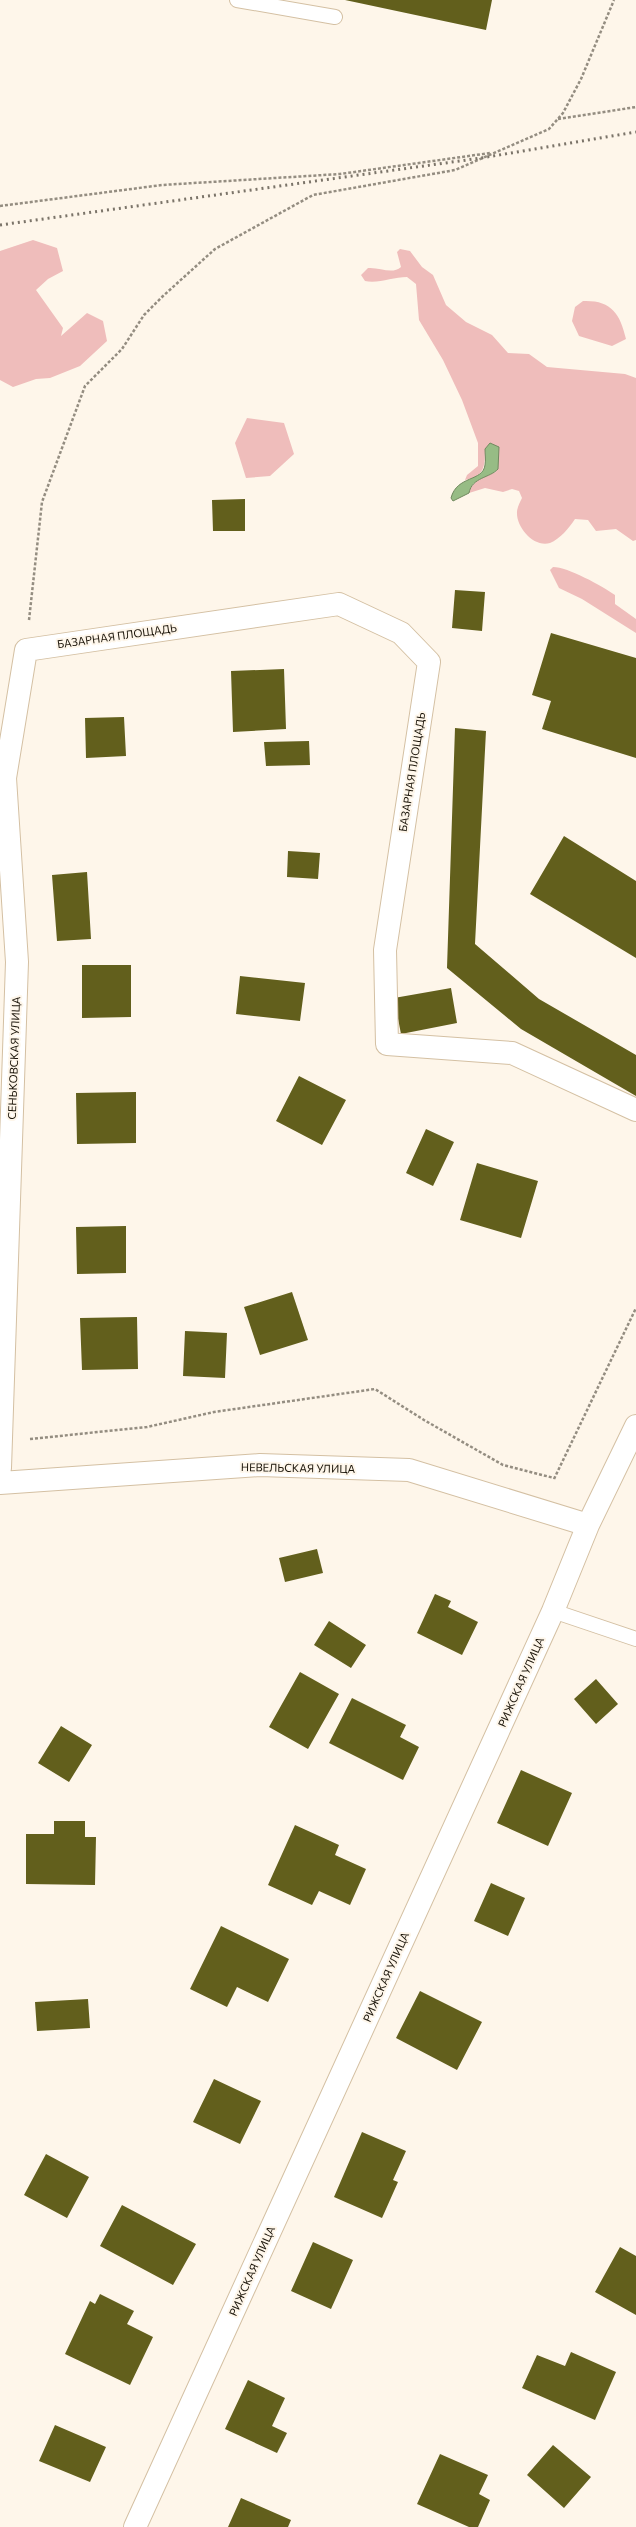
<svg xmlns="http://www.w3.org/2000/svg" width="636" height="2527" viewBox="0 0 636 2527" font-family="Commissioner,sans-serif">
	<style>
		.green { fill: #efbdbb }
		.water { fill: #97bc85; stroke: #728a60 }
		.building { fill: #625f1c }
		.lines { fill: none; stroke-linecap: round; stroke-linejoin: round }
		.service-casing { stroke: #d4c0a3; stroke-width: 16 }
		.minor-casing { stroke: #d4c0a3; stroke-width: 24 }
		.path { stroke: #948d81; stroke-width: 2.5; stroke-dasharray: 3 2; stroke-linecap: butt }
		.service { stroke: #fff; stroke-width: 14 }
		.minor { stroke: #fff; stroke-width: 22 }
		.rail { stroke: #7b7469; stroke-width: 3; stroke-dasharray: 2 4; stroke-linecap: butt }
		.labels { text-anchor: middle; stroke-width: 4; stroke-linejoin: round; paint-order: stroke }
		.street-label { font-size: 11px; fill: #1a1409; stroke: #fef6ea }
	</style>
	<rect width="100%" height="100%" fill="#fef6ea"/>
	<path class="green" d="M33 240 57 248 63 271 48 279 36 290 63 328 61 336 87 313 103 321 107 341 80 366 50 378 36 379 13 387 0 380V251Z
		M400 249 410 251 422 267 433 275 446 305 466 322 492 335 508 353 529 354 547 367 625 374 636 378V540L633 541 616 529 596 531 588 520 575 519C569 528 560 539 550 543 534 548 516 527 517 512 517 508 520 502 522 498L519 491 512 489 503 492 485 488 469 493C471 482 486 474 496 472L498 452 485 449C485 465 485 477 465 480L467 475 478 466V443L462 400 443 360 419 320 416 284 407 277C393 277 378 284 365 281L361 275 368 268C380 267 392 275 401 267L397 252Z
		M583 301C611 300 620 313 626 339L612 346 579 336 572 321 575 307Z
		M247 418 284 423 294 454 270 476 246 478 235 443Z
		M553 567C568 567 602 586 615 595V604L636 619V633L582 599 559 588 550 570Z"/>
	<path class="water" d="M490 443 499 447 498 469C490 478 472 477 469 493L453 501 451 498C457 475 483 482 485 465 486 460 485 454 485 449Z"/>
	<path class="building" d="M345 0H492L486 30Z
		M245 499V531H213L212 500Z
		M455 590 485 592 482 631 452 628Z
		M551 633 636 658V758L542 729 551 701 532 695Z
		M284 669 286 729 233 732 231 671Z
		M124 717 126 756 86 758 85 718Z
		M455 728 486 731 475 944 539 999 636 1055V1096L521 1029 447 968Z
		M309 741 310 765 266 766 264 742Z
		M564 836 636 881V958L530 894Z
		M288 851 320 853 318 879 287 877Z
		M87 872 91 939 57 941 52 875Z
		M82 965H131V1017L82 1018Z
		M240 976 305 983 300 1021 236 1014Z
		M451 988 457 1023 401 1034 394 998Z
		M299 1076 346 1100 322 1145 276 1121Z
		M136 1092V1143L77 1144 76 1093Z
		M426 1129 454 1142 433 1186 406 1173Z
		M477 1163 538 1181 521 1238 460 1220Z
		M126 1226V1273L77 1274 76 1227Z
		M292 1292 308 1340 260 1355 244 1307Z
		M137 1317 138 1369 82 1370 80 1318Z
		M185 1331 227 1333 225 1378 183 1376Z
		M317 1549 323 1573 285 1582 279 1558Z
		M435 1594 451 1601 448 1607 478 1622 462 1655 417 1633Z
		M329 1621 366 1645 351 1668 314 1645Z
		M300 1672 339 1694 308 1749 269 1727Z
		M596 1679 618 1704 596 1724 574 1699Z
		M352 1698 406 1725 400 1737 419 1747 403 1780 329 1743Z
		M61 1726 92 1745 69 1782 38 1763Z
		M521 1770 572 1793 548 1846 497 1823Z
		M54 1821H85V1837H96L95 1885 26 1884V1834H54Z
		M295 1825 339 1845 335 1855 366 1869 350 1905 319 1891 312 1905 268 1885Z
		M491 1883 525 1898 508 1936 474 1921Z
		M221 1926 289 1959 268 2002 237 1987 227 2007 190 1989Z
		M420 1991 482 2022 457 2070 396 2038Z
		M88 1999 90 2028 37 2031 35 2002Z
		M214 2079 261 2101 240 2144 193 2122Z
		M362 2132 406 2151 393 2180 398 2182 382 2218 334 2197Z
		M46 2154 89 2177 67 2218 24 2195Z
		M122 2205 196 2244 173 2285 100 2246Z
		M313 2242 353 2260 331 2309 291 2291Z
		M620 2247 636 2256V2315L595 2292Z
		M100 2294 134 2311 127 2324 153 2337 130 2385 65 2354 90 2301 95 2304Z
		M571 2352 616 2372 595 2420 522 2388 537 2355 565 2366Z
		M248 2380 285 2398 272 2426 287 2433 277 2453 225 2429Z
		M55 2425 106 2447 90 2482 39 2461Z
		M553 2445 591 2477 564 2508 527 2475Z
		M440 2454 488 2475 479 2494 490 2500 478 2527H469L417 2504Z
		M241 2498 291 2520 288 2527H228Z"/>
	<g class="lines">
		<g class="service-casing">
			<path id="service" d="M237 0 335 17
				M553 1611 636 1639"/>
		</g>
		<g class="minor-casing">
			<path id="minor" d="M0 1468 17 962 5 778 26 650 339 604 401 633 429 662 385 950 387 1044 512 1053 636 1110
				M0 1483 260 1465 409 1470 588 1525
				M135 2527 553 1611 588 1525 636 1426"/>
		</g>
		<path class="path" d="M558 119 636 107
			M0 206 162 185 340 174 490 153
			M29 620 42 502 85 386 122 349 144 315 163 296 215 249 313 195 455 170 549 129 563 113 581 79 614 0
			M30 1439 147 1427 214 1412 375 1389 424 1420 503 1465 554 1478
			M554 1479 636 1308"/>
		<use href="#service" class="service"/>
		<use href="#minor" class="minor"/>
		<path class="rail" d="M0 225 481 158 636 132"/>
	</g>
	<g class="labels">
		<g class="street-label">
			<text transform="translate(117 636) rotate(-8)" y="4">БАЗАРНАЯ ПЛОЩАДЬ</text>
			<text transform="translate(412 772) rotate(-81)" y="4">БАЗАРНАЯ ПЛОЩАДЬ</text>
			<text transform="translate(14 1058) rotate(-88)" y="4">СЕНЬКОВСКАЯ УЛИЦА</text>
			<text transform="translate(298 1468) rotate(1)" y="4">НЕВЕЛЬСКАЯ УЛИЦА</text>
			<text transform="translate(521 1682) rotate(-66)" y="4">РИЖСКАЯ УЛИЦА</text>
			<text transform="translate(386 1977) rotate(-66)" y="4">РИЖСКАЯ УЛИЦА</text>
			<text transform="translate(252 2271) rotate(-66)" y="4">РИЖСКАЯ УЛИЦА</text>
		</g>
	</g>
</svg>
